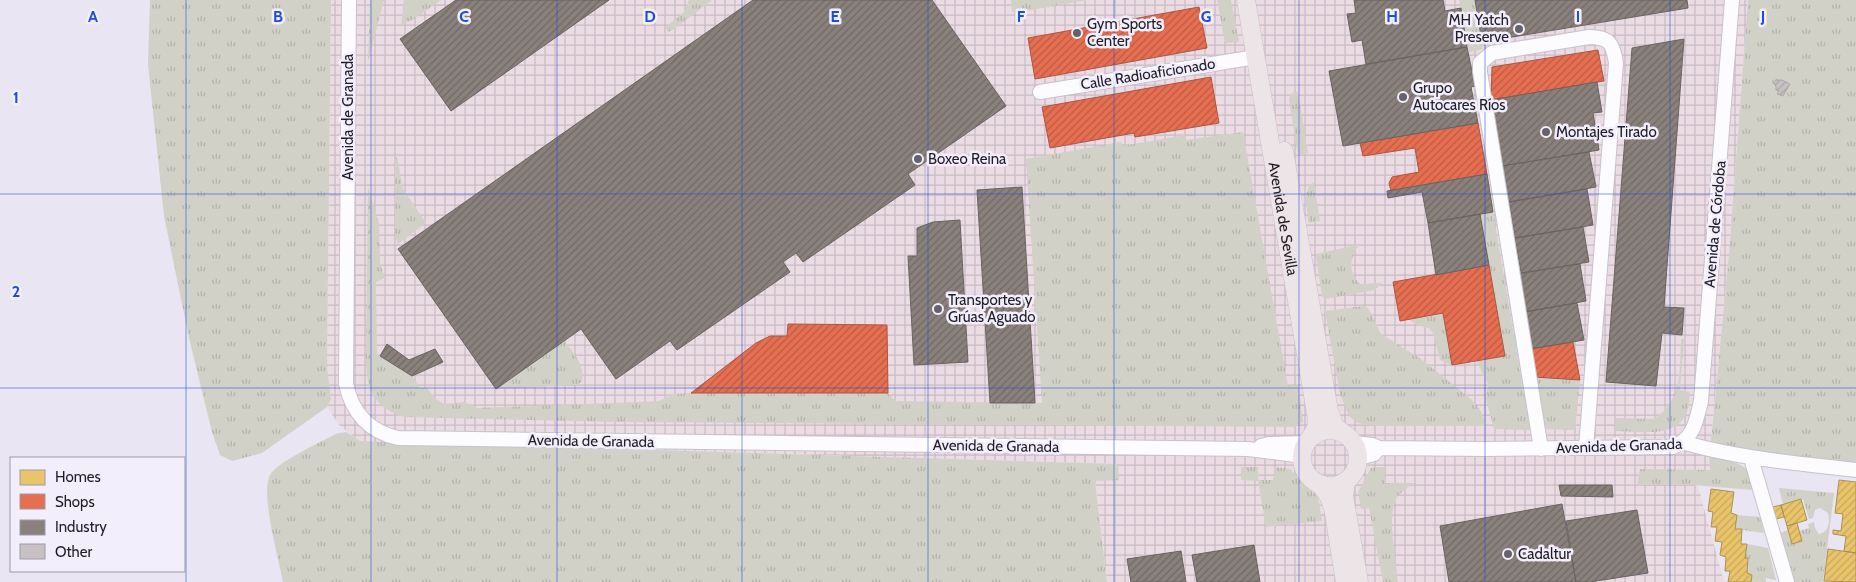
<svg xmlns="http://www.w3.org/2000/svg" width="1856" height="582" viewBox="0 0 1856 582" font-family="Cabin,sans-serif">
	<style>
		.industrial { fill: url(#industrial-grid) }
		.grass { fill: url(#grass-tufts) }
		.homes { fill: url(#homes-hatch); stroke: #ac9255 }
		.shops { fill: url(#shops-hatch); stroke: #ab5644 }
		.industry { fill: url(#industry-hatch); stroke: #6a6362 }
		.building { fill: url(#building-hatch); stroke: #aca7aa }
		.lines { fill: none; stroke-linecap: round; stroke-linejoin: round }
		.minor-casing { stroke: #c5c3cd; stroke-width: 16 }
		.major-casing { stroke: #c6c4ca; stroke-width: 19 }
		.minor { stroke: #fcfbfd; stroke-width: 14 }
		.major { stroke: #ece4e6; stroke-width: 18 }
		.grid { fill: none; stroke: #1d4ed8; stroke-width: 1; stroke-opacity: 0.55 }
		.poi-dot { fill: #65626c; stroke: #f2eefc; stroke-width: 2 }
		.labels { text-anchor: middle; stroke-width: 5; stroke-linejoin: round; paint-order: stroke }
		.poi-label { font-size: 15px; fill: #1e1c24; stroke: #f2eefc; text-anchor: start }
		.street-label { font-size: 15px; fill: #1e1c24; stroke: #f2eefc }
		.grid-label { font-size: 16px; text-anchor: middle; font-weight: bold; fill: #1d4ed8; stroke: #f2eefc; stroke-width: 5; stroke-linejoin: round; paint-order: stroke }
	</style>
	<defs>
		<pattern id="industrial-grid" width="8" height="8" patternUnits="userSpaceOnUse" patternTransform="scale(1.25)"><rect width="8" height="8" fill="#ebdbe3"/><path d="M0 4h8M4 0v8" fill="none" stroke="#c9bbc3"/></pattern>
		<pattern id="grass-tufts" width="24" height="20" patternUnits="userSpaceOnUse" patternTransform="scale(1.25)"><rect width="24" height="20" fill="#d1d1c7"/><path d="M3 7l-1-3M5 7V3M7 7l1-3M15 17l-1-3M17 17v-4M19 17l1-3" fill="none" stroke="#b3b3ab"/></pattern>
		<pattern id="homes-hatch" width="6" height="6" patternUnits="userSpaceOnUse" patternTransform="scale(1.25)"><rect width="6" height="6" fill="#e9c46a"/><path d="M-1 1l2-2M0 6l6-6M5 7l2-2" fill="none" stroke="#c7a85c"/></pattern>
		<pattern id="shops-hatch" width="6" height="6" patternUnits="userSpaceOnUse" patternTransform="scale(1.25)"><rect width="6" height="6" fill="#e76f51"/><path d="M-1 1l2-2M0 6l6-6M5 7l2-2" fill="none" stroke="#bb5a43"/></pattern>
		<pattern id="industry-hatch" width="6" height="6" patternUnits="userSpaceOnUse" patternTransform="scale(1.25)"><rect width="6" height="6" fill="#8a817c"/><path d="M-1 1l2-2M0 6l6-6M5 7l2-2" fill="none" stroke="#706965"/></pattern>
		<pattern id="building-hatch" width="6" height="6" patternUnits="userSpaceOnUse" patternTransform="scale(1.25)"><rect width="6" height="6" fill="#c7c1c4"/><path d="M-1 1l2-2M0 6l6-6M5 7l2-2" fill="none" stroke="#aaa5a8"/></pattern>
	</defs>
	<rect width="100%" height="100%" fill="#e9e5f2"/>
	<path class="industrial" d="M331 0H1748L1729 254 1709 457 1711 470 1693 471V485L1698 486 1724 582H1107L1095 480 1117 464 359 441 339 425 327 407 331 399 327 367Z"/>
	<path class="grass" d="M150 0H331L327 367 331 399 327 407 262 453 232 461 220 455 212 432 189 338 164 216 148 64Z
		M370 0H384L368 61Z
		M404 0H441L414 19 401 25Z
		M689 0H712L674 29 668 32 666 27 684 12Z
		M1011 0H1087L1020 12H1012Z
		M1217 0H1231L1239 42 1225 43Z
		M1459 0H1475L1483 49 1469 52Z
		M1748 0H1856V469L1710 450 1729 254Z
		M1295 92H1298L1308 153 1298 155 1289 99 1291 94Z
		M1243 132 1288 386 1298 385 1303 422 1295 427 616 422 405 417C376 409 367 391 366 362L368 187 379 224 380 264 385 278 376 282 377 354 412 376 420 388 426 387 436 399 444 404 464 402 478 408 638 402 659 401 674 394 691 393H888L895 401 1042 403 1026 159 1121 142 1122 146 1185 135 1186 140Z
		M397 157 403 189 426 223 398 244 395 235V159Z
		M1314 183 1320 221 1309 223 1305 197 1310 184Z
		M1493 212 1530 430 1494 429 1486 399 1488 384 1476 360 1505 355 1480 214Z
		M1360 244C1350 255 1347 272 1360 284L1382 283 1375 290 1325 299 1322 296 1316 257 1317 254Z
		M1364 306 1368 308 1381 334 1421 359 1472 400C1479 407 1485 416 1485 426H1381L1365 425 1356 422 1349 416 1340 394 1325 311Z
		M1443 313 1452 365 1440 360 1433 333 1429 328 1416 325 1409 319Z
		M1681 339H1684L1680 390 1690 392C1689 397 1690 403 1688 408 1680 440 1640 431 1615 431L1616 418 1651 419C1663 417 1674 399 1677 387 1681 372 1680 354 1681 339Z
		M564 341C573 352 586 366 582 382L576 385 496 389Z
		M1534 377 1580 380 1575 430 1543 429Z
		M346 432 360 441 1118 464 1119 480 1095 481 1107 582H283C279 560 260 493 270 475 277 462 321 442 336 434Z
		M1709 457C1727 458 1758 465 1753 490L1693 485H1637L1640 469 1710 470Z
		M1241 467H1258V480H1273L1275 467 1290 469 1305 485 1318 497 1322 521 1266 527 1258 481 1241 480Z
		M1375 467H1384L1385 483H1414C1407 488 1400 492 1396 499 1387 515 1396 562 1398 582H1383L1369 508 1361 509 1358 492 1371 468Z
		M1779 488 1834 493 1823 582H1794L1780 533 1788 530 1792 544 1802 541 1799 531 1809 528 1808 524 1814 522 1815 528 1819 534C1829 532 1830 522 1828 513L1820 508 1815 510 1813 518 1809 519 1803 499 1783 504Z
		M1737 515 1760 517 1764 533 1735 529Z
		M1747 544 1768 548 1776 580 1766 578V582H1751L1752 575 1747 573 1748 559 1745 558Z"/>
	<path class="homes" d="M1839 480 1856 482V553L1844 551 1846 536 1833 534V530L1841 531 1843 514 1835 513Z
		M1711 489 1734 492 1731 513 1737 515 1735 529H1742L1741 544H1747L1745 558H1748L1747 573 1752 575 1751 582H1728L1730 571H1725L1726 557 1720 555 1722 542 1715 541 1717 527H1711L1713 512 1708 511Z
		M1801 499 1807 520 1787 526 1781 505Z
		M1781 505 1784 517 1776 519 1773 507Z
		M1797 523 1802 541 1792 544 1787 526Z
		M1828 549 1856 553V582L1824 581Z"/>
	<path class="shops" d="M1199 7 1207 48 1035 79 1028 38Z
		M1598 50 1604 81 1491 100 1492 67Z
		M1211 77 1219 123 1135 137 1134 133 1050 148 1042 107Z
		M1478 123 1487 174 1391 191 1389 183 1392 177 1419 172 1415 148 1363 156 1360 143Z
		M1489 265 1505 356 1452 365 1443 313 1400 321 1393 282Z
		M788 324 887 325 888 393H691L756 343 770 336H787Z
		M1573 342 1580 380 1534 377 1530 349Z"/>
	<path class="industry" d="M456 0H609L451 111 400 39Z
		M753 0H932L1006 106 908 174 915 185 803 262 796 253 783 262 790 272 677 350 670 341 616 379 581 329 496 389 398 249Z
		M1354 0H1443L1445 11 1461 8 1467 47 1366 64 1362 40 1352 42 1347 14 1356 13Z
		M1475 0H1687L1688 8 1482 42Z
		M1684 39 1664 307 1684 308 1682 335 1662 333 1656 386 1606 382 1632 48Z
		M1467 47 1475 86 1471 87 1478 123 1343 146 1329 71Z
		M1597 82 1602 112 1593 113 1599 150 1502 166 1491 100Z
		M1589 152 1596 187 1509 202 1502 166Z
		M1487 174 1493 212 1428 223 1422 192 1388 198 1387 191Z
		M1022 187 1035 403H990L977 190Z
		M1587 189 1593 225 1515 238 1509 202Z
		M1480 214 1489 265 1436 275 1428 223Z
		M960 220 968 362 914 365 908 256H917V228L933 222Z
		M1583 227 1589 262 1521 273 1515 238Z
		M1580 264 1586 301 1524 312 1517 274Z
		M1577 303 1584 340 1530 349 1524 312Z
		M387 344 409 360 435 349 443 362 412 376 380 356Z
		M1559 485H1612L1613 497 1561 496Z
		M1562 504 1576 582H1449L1440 526Z
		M1637 510 1648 573 1590 582H1576L1566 521Z
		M1254 545 1260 582H1197L1192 555Z
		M1181 551 1186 582H1131L1127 559Z"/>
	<path class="building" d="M1776 80H1782L1790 84 1783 96 1777 94 1779 91 1776 90V86L1773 83Z"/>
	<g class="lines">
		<g class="minor-casing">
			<path id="minor" d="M349 0 346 384C352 413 370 432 398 438L1248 449 1303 456
				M1040 92 1256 57
				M1682 442C1740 459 1797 463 1856 470
				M1354 443 1372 445 1379 448 1484 449 1673 447C1694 439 1696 421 1701 401L1732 0
				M1261 446 1269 444 1306 443
				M1541 449 1480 72V63L1492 53 1589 37C1610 37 1613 44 1616 63L1586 448
				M1359 458 1374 454 1379 448
				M1751 458 1787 582"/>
		</g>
		<g class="major-casing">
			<g id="major">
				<path id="s1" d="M1246 0 1317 419V427L1311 437"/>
				<path d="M1284 151 1329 411 1335 427 1342 432"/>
				<circle cx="1330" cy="458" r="28"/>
				<path d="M1346 481 1344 496 1359 582"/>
				<path d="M1320 484 1328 495 1333 507 1345 582"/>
			</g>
		</g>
		<use href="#minor" class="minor"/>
		<use href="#major" class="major"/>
	</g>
	<path class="grid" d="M186 0V582M371 0V582M557 0V582M742 0V582M928 0V582M1114 0V582M1299 0V582M1485 0V582M1670 0V582M0 194H1856M0 388H1856"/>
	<g class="poi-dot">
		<circle cx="1519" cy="29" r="5"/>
		<circle cx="1077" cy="33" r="5"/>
		<circle cx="1403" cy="97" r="5"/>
		<circle cx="1546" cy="132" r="5"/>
		<circle cx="918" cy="159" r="5"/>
		<circle cx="938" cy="309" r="5"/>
		<circle cx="1508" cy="554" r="5"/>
	</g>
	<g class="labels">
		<g class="poi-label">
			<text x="1509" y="25" text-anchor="end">MH Yatch<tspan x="1509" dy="17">Preserve</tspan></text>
			<text x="1087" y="29">Gym Sports<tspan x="1087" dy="17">Center</tspan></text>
			<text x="1413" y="93">Grupo<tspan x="1413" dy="17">Autocares Ríos</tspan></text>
			<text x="1556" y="137">Montajes Tirado</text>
			<text x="928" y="164">Boxeo Reina</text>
			<text x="948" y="305">Transportes y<tspan x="948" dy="17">Grúas Aguado</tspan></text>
			<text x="1518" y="559">Cadaltur</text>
		</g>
		<g class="street-label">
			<text transform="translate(1148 74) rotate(-9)" y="5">Calle Radioaficionado</text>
			<text transform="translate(348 117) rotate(-90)" y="5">Avenida de Granada</text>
			<text dy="5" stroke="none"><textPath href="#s1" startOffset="222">Avenida de Sevilla</textPath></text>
			<text transform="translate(1715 224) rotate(-85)" y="5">Avenida de Córdoba</text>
			<text transform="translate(591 441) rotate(1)" y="5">Avenida de Granada</text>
			<text transform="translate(996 446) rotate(1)" y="5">Avenida de Granada</text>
			<text transform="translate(1619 446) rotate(-2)" y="5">Avenida de Granada</text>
		</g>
	</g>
	<g class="grid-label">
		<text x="93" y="22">A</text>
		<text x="278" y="22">B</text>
		<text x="464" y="22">C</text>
		<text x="650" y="22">D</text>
		<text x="835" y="22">E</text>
		<text x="1021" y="22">F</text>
		<text x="1206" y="22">G</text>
		<text x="1392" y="22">H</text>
		<text x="1578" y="22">I</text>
		<text x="1763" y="22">J</text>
		<text x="16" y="103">1</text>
		<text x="16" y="297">2</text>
	</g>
	<rect x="10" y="457" width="175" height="115" fill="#f2eefc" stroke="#9d9aa6"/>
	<rect x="20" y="470" width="25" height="15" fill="#e9c46a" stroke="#9d9aa6"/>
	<text x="55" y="482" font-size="15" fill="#1e1c24">Homes</text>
	<rect x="20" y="494" width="25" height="15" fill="#e76f51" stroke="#9d9aa6"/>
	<text x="55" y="507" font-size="15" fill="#1e1c24">Shops</text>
	<rect x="20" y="520" width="25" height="15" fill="#8a817c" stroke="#9d9aa6"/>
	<text x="55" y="532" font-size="15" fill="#1e1c24">Industry</text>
	<rect x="20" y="544" width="25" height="15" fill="#c7c1c4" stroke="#9d9aa6"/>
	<text x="55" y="557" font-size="15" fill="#1e1c24">Other</text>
</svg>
